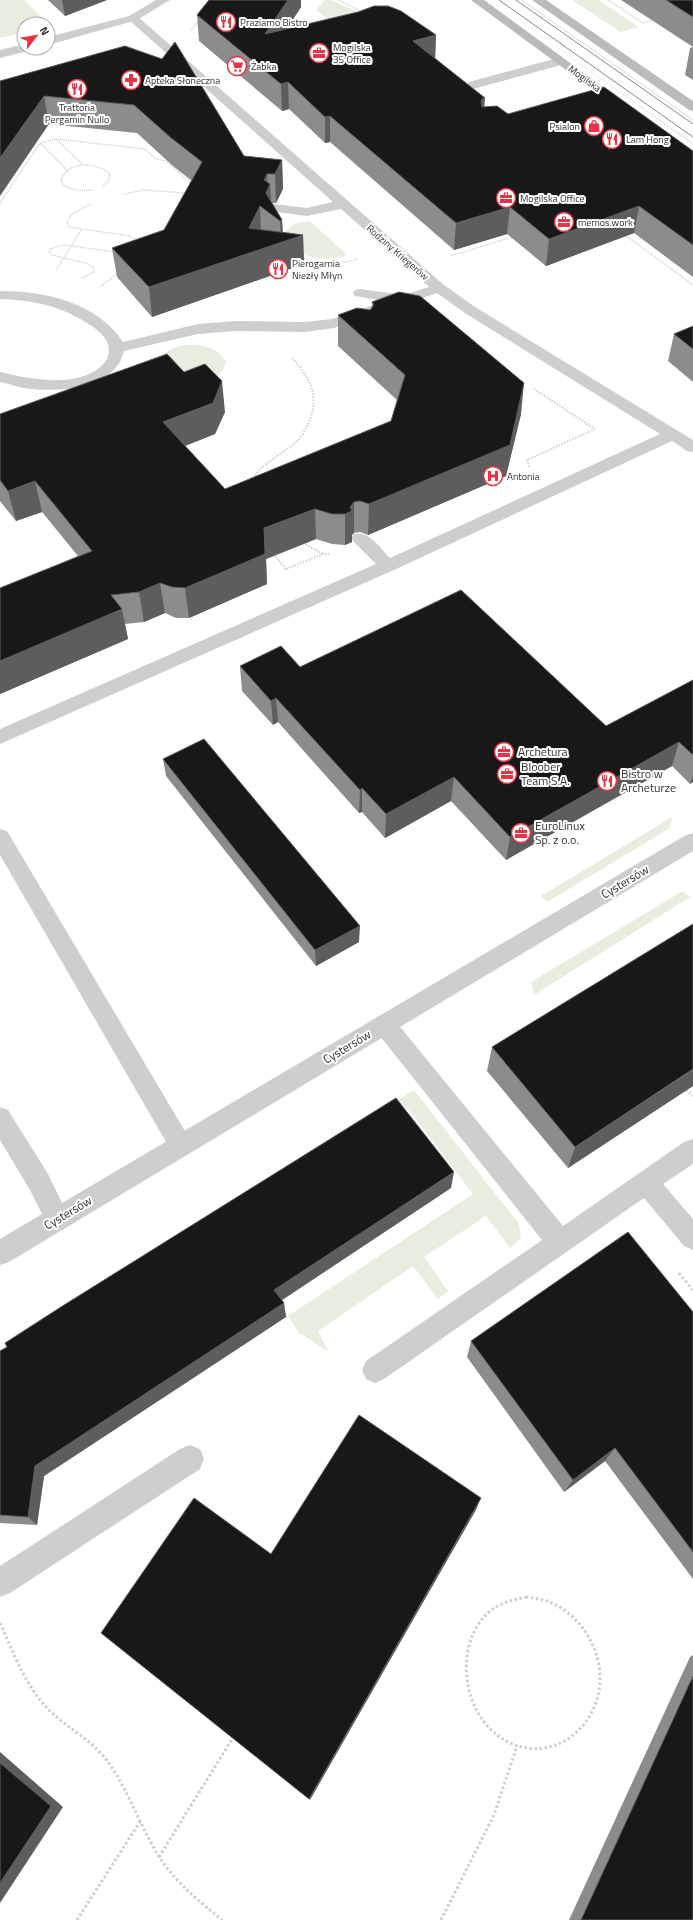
<svg xmlns="http://www.w3.org/2000/svg" width="693" height="1920" viewBox="0 0 693 1920" font-family="'Titillium Web',sans-serif">
	<style>
		.green { fill: #e7eddf }
		.lines { fill: none; stroke-linecap: round; stroke-linejoin: round }
		.path-far3 { stroke: #cecece; stroke-width: 1.5; stroke-dasharray: 1 1; stroke-linecap: butt }
		.path-far2 { stroke: #cecece; stroke-width: 2; stroke-dasharray: 1.5 1.5; stroke-linecap: butt }
		.path-far1 { stroke: #cecece; stroke-width: 2.5; stroke-dasharray: 2 2; stroke-linecap: butt }
		.path { stroke: #cecece; stroke-width: 3; stroke-dasharray: 2.5 2.5; stroke-linecap: butt }
		.lane { fill: #cecece; fill-rule: evenodd }
		.street { fill: #cecece; fill-rule: evenodd }
		.secondary { fill: #bbb; fill-rule: evenodd }
		.tram { stroke: #868686; stroke-width: 1 }
		.wall { fill: #8c8c8c }
		.shaded-wall { fill: #5d5d5d }
		.building { fill: #181818; stroke: #5d5d5d }
		.labels { text-anchor: middle; stroke-width: 4; stroke-linejoin: round; paint-order: stroke }
		.far-poi-label { font-size: 10px; fill: #313131; stroke: #fff; text-anchor: start }
		.far-street-label { font-size: 10px; fill: #313131; stroke: #fff }
		.poi-label { font-size: 12px; fill: #313131; stroke: #fff; text-anchor: start }
		.street-label { font-size: 12px; fill: #313131; stroke: #fff }
	</style>
	<rect width="100%" height="100%" fill="#fff"/>
	<path class="green" d="M0 0H24L49 25 24 24V32L0 38Z
		M325 0H332L369 18 331 23 316 10Z
		M490 0 693 143V145Z
		M520 0H523L693 119V121Z
		M572 0H598L639 27 621 32Z
		M310 221 347 255C331 261 307 259 292 249 288 246 285 238 283 233L295 223Z
		M184 345C201 345 216 345 226 362 223 373 219 377 209 382L156 363C163 352 171 348 184 345Z
		M672 817 670 828 547 902 541 896Z
		M683 891 690 897 534 995 531 982Z
		M414 1090 519 1224 521 1238 510 1248 486 1216 424 1257 448 1291 438 1299 413 1266 318 1331 329 1352 299 1333 288 1316 473 1194 411 1113 398 1100Z"/>
	<g class="lines">
		<path class="path-far3" d="M338 0 363 12
			M608 0 643 23 655 19
			M191 30 199 20
			M56 139 145 149 156 159 166 161 193 185
			M68 171 40 143 56 139 83 165
			M93 190C83 191 66 192 61 180 68 160 97 162 110 174L108 182 101 187
			M124 194 144 190 186 193
			M0 203 40 143
			M91 204 72 214 67 221 69 227 130 236 138 242
			M625 235 693 285
			M451 256 515 236
			M302 258C320 264 339 265 358 259
			M56 270 81 230
			M82 278 94 272 93 267 89 264 52 255 49 252 50 249 63 245 115 252
			M100 287 118 273"/>
		<path class="path-far2" d="M534 389 595 429
			M529 467 527 460 595 429
			M253 478C264 462 281 455 296 442 302 437 306 429 309 422 320 396 310 377 292 358
			M303 543 323 554
			M273 554 287 570
			M286 569 323 554H329"/>
		<path class="path-far1" d="M686 1090 693 1096"/>
		<path class="path" d="M679 1273 693 1290
			M526 1597C533 1598 540 1599 547 1601 586 1615 610 1663 596 1702 578 1754 518 1765 484 1722 460 1691 459 1637 490 1611 500 1603 513 1600 526 1597Z
			M0 1623C14 1654 26 1688 51 1712 69 1729 93 1741 108 1762 129 1791 140 1827 160 1858 176 1883 199 1901 222 1920
			M159 1857 234 1736
			M77 1920 141 1820
			M441 1920 494 1815 517 1746"/>
		<path class="lane" d="M133 14 137 16 444 285 475 307 693 440V452L687 451 672 441 394 570 0 744V729L376 564 354 542 351 538 354 534C369 530 380 548 390 558L660 434 465 313 437 293 334 328 305 332 235 331 198 334 124 351C115 389 62 392 30 389 20 388 10 384 0 382V372C30 379 82 390 105 362 109 357 110 348 107 342 104 335 96 329 90 325 62 306 33 300 0 299V291C44 291 97 302 123 342L198 324 235 321 305 322 332 319 385 301 355 296 353 293 355 290 360 289 403 295 429 287 341 209 307 216 269 211 267 208 269 205 274 204 307 208 333 202 129 20 127 18Z
			M561 57 567 61 565 64 473 89 467 85 469 82Z
			M0 829 7 831 189 1138 193 1146 189 1154 181 1157 173 1154 0 855Z
			M384 1014 392 1017 563 1226 684 1142 693 1139V1164L663 1184 693 1219V1250L684 1246 644 1198 384 1379 375 1383 366 1379 362 1370 366 1361 542 1240 376 1031 373 1024 376 1017Z
			M190 1445 200 1449 204 1459 200 1469 10 1593 0 1597V1566L180 1449Z"/>
		<path class="street" d="M156 0H170L137 20 48 45V37L129 16Z
			M24 44V48H30L28 51 0 58V50Z
			M693 833V851L9 1262 0 1265V1239L42 1214 30 1190 0 1140V1107L8 1110 48 1174 62 1203 686 835Z"/>
		<path class="secondary" d="M471 0H484L629 106 627 109H619Z
			M532 0H546L693 101V111L689 110Z"/>
		<path class="tram" d="M499 0 693 137
			M516 0 693 124"/>
	</g>
	<path class="wall" d="M48 0H107L65 16Z
		M209 0H301V7L287 29 436 35 435 58 485 107 508 114 693 151V277L634 233 546 266 507 234 454 250 330 142 325 143 289 109 282 111 199 41 197 15Z
		M621 0H693V47Z
		M125 46 244 156 282 160 283 189 276 203H272L282 220 283 232 303 235 304 264 152 317 117 277 112 248 164 230 192 181 173 166 137 133 49 124 0 81Z
		M693 47V80L685 75 690 48Z
		M372 302 521 414 506 476 368 535 360 532 354 533 352 535V542L345 545 332 544 316 539 266 559 267 584 189 618H176L165 613 144 622 125 624 128 639 0 694V588L78 556 42 512 16 521 0 501V414L184 372 225 412 215 434 185 446 225 489 391 421 397 400 338 346V315L370 310 372 308Z
		M693 326V382L668 361 674 334Z
		M240 666 300 667 606 726 693 680V782L690 784 672 766 506 860 451 801 385 838 362 812 359 813 278 722 273 725 242 691Z
		M163 759 359 942 316 966 166 776Z
		M693 924V1086L568 1168 487 1071 492 1047Z
		M451 1188 282 1300 284 1303 286 1317 44 1476 37 1525 0 1523V1351Z
		M693 1312V1579L605 1461 564 1492 467 1357 471 1341Z
		M693 1655V1920H569L690 1657Z"/>
	<path class="shaded-wall" d="M62 0H107L65 16Z
		M288 0H301V7L266 60 265 34Z
		M436 35 435 61 413 41Z
		M288 82 289 109 282 111 281 84Z
		M44 96 49 124 0 196V158Z
		M485 98 483 124 481 102 482 99Z
		M330 116V142L325 143V117Z
		M282 160 283 189 276 203 275 174Z
		M267 174 268 188 270 184 272 213 267 211 264 180Z
		M260 206 261 235 281 242 280 221 282 220 283 241 303 235 304 264 152 317 149 287 249 228Z
		M639 206 634 233 546 266 549 239Z
		M510 207 507 234 454 250 456 223Z
		M222 381 225 412 215 434 167 453 163 422Z
		M524 383 521 414 506 476 368 535 369 504Z
		M35 481 42 512 16 521 8 491Z
		M354 502V533L352 535V542L345 545V514Z
		M315 509 316 539 266 559 267 584 189 618 185 588 264 528Z
		M160 583 165 613 144 622 139 592Z
		M122 609 128 639 0 694V661Z
		M276 698 278 722 273 725 271 701Z
		M679 742 672 766 506 860 510 837Z
		M693 776V782L690 784Z
		M454 777 451 801 385 838 386 814Z
		M362 788V812L359 813 360 790Z
		M360 926 359 942 316 966 315 950Z
		M693 1070V1086L568 1168 575 1147Z
		M454 1172 451 1188 276 1304 274 1290Z
		M284 1303 286 1317 44 1476 37 1525 28 1517 35 1466Z
		M615 1448 605 1461 564 1492 573 1480Z
		M481 1498 476 1510 310 1800 309 1799Z
		M0 1752 63 1807 0 1903Z"/>
	<path class="building" d="M209 0H288L265 34 358 12 374 6H388L401 11 436 35 413 41 485 98 482 99 481 102 482 107 497 106 508 114 604 87 693 151V245L639 206 549 239 510 207 456 223 330 116 325 117 288 82 281 84 197 15Z
		M666 0H693V17Z
		M175 42 244 156 282 160 275 174H267L264 180 270 184 266 193 282 220 280 221 260 206 249 228 303 235 149 287 112 248 164 230 202 162 170 137 134 105 44 96 0 158V81L125 46 162 59Z
		M399 292 420 296 524 383 510 445 369 504 360 501 354 502 350 507 352 511 345 514H332L315 509 264 528 265 554 185 588 172 587 160 583 139 592 111 595 122 609 0 661V588L92 551 35 481 8 491 0 480V414L167 354 184 372 205 364 222 381 213 403 163 422 225 489 391 421 405 375 338 315 357 308 370 310 374 305 372 302Z
		M693 326V349L674 334Z
		M461 590 606 726 693 680V755L679 742 510 837 454 777 386 814 362 788 360 790 276 698 271 701 240 666 281 646 300 667Z
		M204 739 360 926 315 950 163 759Z
		M693 924V1069L575 1147 492 1047Z
		M396 1098 454 1172 274 1290 284 1303 35 1466 28 1517 0 1515V1351L7 1347 5 1343 64 1305Z
		M628 1232 693 1312V1552L615 1448 573 1480 471 1341Z
		M359 1415 481 1498 309 1799 101 1633 194 1498 271 1554Z
		M693 1676V1920H581Z
		M0 1763 51 1806 0 1883Z"/>
	<defs>
		<g id="restaurant-ring" transform="scale(1)"><circle r="9.5" fill="#fff" stroke="#e63446" stroke-width="1.5"/><path d="M-5-6h1v4h1v-4h1v4h1v-4h1v5L-1.5 .5V6h-2V.5L-5-1ZM5-6V6H3V1.5H1.5Q1.5-4 5-6Z" fill="#e63446"/></g>
		<g id="office-ring" transform="scale(1)"><circle r="9.5" fill="#fff" stroke="#e63446" stroke-width="1.5"/><path d="M-6-3h4V-5.5h4V-3h4V5H-6ZM-1-4.5V-3h2v-1.5ZM-6 0V1H6V0Z" fill="#e63446"/></g>
		<g id="supermarket-ring" transform="scale(1)"><circle r="9.5" fill="#fff" stroke="#e63446" stroke-width="1.5"/><path d="M-6-5.5h2.5l.6 2H6L4.5 2H-2.5L-4.4-4H-6ZM-1.5 3.2a1.3 1.3 0 1 0 .1 0ZM3 3.2a1.3 1.3 0 1 0 .1 0Z" fill="#e63446"/></g>
		<g id="pharmacy-ring" transform="scale(1)"><circle r="9.5" fill="#fff" stroke="#e63446" stroke-width="1.5"/><path d="M-2-6h4v4h4v4h-4v4h-4v-4h-4v-4h4Z" fill="#e63446"/></g>
		<g id="shop-ring" transform="scale(1)"><circle r="9.5" fill="#fff" stroke="#e63446" stroke-width="1.5"/><path d="M-5-2.5h2.3a2.7 3.5 0 0 1 5.4 0H5L5.5 6h-11ZM-1.5-2.5h3a1.5 2.3 0 0 0-3 0Z" fill="#e63446"/></g>
		<g id="hospital-ring" transform="scale(1)"><circle r="9.5" fill="#fff" stroke="#e63446" stroke-width="1.5"/><path d="M-5-5h3v3.5h4V-5h3V5h-3V1.5h-4V5h-3Z" fill="#e63446"/></g>
	</defs>
	<g fill-rule="evenodd">
		<use href="#restaurant-ring" x="226" y="22"/>
		<use href="#office-ring" x="319" y="53"/>
		<use href="#supermarket-ring" x="237" y="66"/>
		<use href="#pharmacy-ring" x="131" y="80"/>
		<use href="#restaurant-ring" x="77" y="89"/>
		<use href="#shop-ring" x="594" y="126"/>
		<use href="#restaurant-ring" x="612" y="139"/>
		<use href="#office-ring" x="506" y="198"/>
		<use href="#office-ring" x="564" y="222"/>
		<use href="#restaurant-ring" x="278" y="269"/>
		<use href="#hospital-ring" x="493" y="476"/>
		<use href="#office-ring" x="504" y="752"/>
		<use href="#office-ring" x="507" y="774"/>
		<use href="#restaurant-ring" x="607" y="781"/>
		<use href="#office-ring" x="521" y="833"/>
	</g>
	<g class="labels">
		<g class="far-poi-label">
			<text x="240" y="26">Praziarno Bistro</text>
			<text x="333" y="51">Mogilska<tspan x="333" dy="12">35 Office</tspan></text>
			<text x="251" y="70">Żabka</text>
			<text x="145" y="84">Apteka Słoneczna</text>
			<text x="77" y="111" text-anchor="middle">Trattoria<tspan x="77" dy="12">Pergamin Nullo</tspan></text>
			<text x="580" y="130" text-anchor="end">Psialon</text>
			<text x="626" y="143">Lam Hong</text>
			<text x="520" y="202">Mogilska Office</text>
			<text x="578" y="226">memos.work</text>
			<text x="292" y="267">Pierogarnia<tspan x="292" dy="12">Niezły Młyn</tspan></text>
			<text x="507" y="480">Antonia</text>
		</g>
		<g class="far-street-label">
			<text transform="translate(585 78) rotate(36)" y="4">Mogilska</text>
			<text transform="translate(398 252) rotate(41)" y="4">Rodziny Kriegerów</text>
		</g>
		<g class="poi-label">
			<text x="518" y="756">Archetura</text>
			<text x="521" y="771">Bloober<tspan x="521" dy="14">Team S.A.</tspan></text>
			<text x="621" y="778">Bistro w<tspan x="621" dy="14">Archeturze</tspan></text>
			<text x="535" y="830">EuroLinux<tspan x="535" dy="14">Sp. z o.o.</tspan></text>
		</g>
		<g class="street-label">
			<text transform="translate(625 882) rotate(-31)" y="4">Cystersów</text>
			<text transform="translate(347 1047) rotate(-31)" y="4">Cystersów</text>
			<text transform="translate(68 1213) rotate(-31)" y="4">Cystersów</text>
		</g>
	</g>
	<g transform="translate(36 36) rotate(59)"><circle r="19" fill="#ffffff" stroke="#adadad"/>
	<path d="M0-3L7 15L0 10L-7 15Z" fill="#e63446"/>
	<text y="-6" font-size="11" font-weight="bold" text-anchor="middle" fill="#313131">N</text>
	</g>
</svg>
